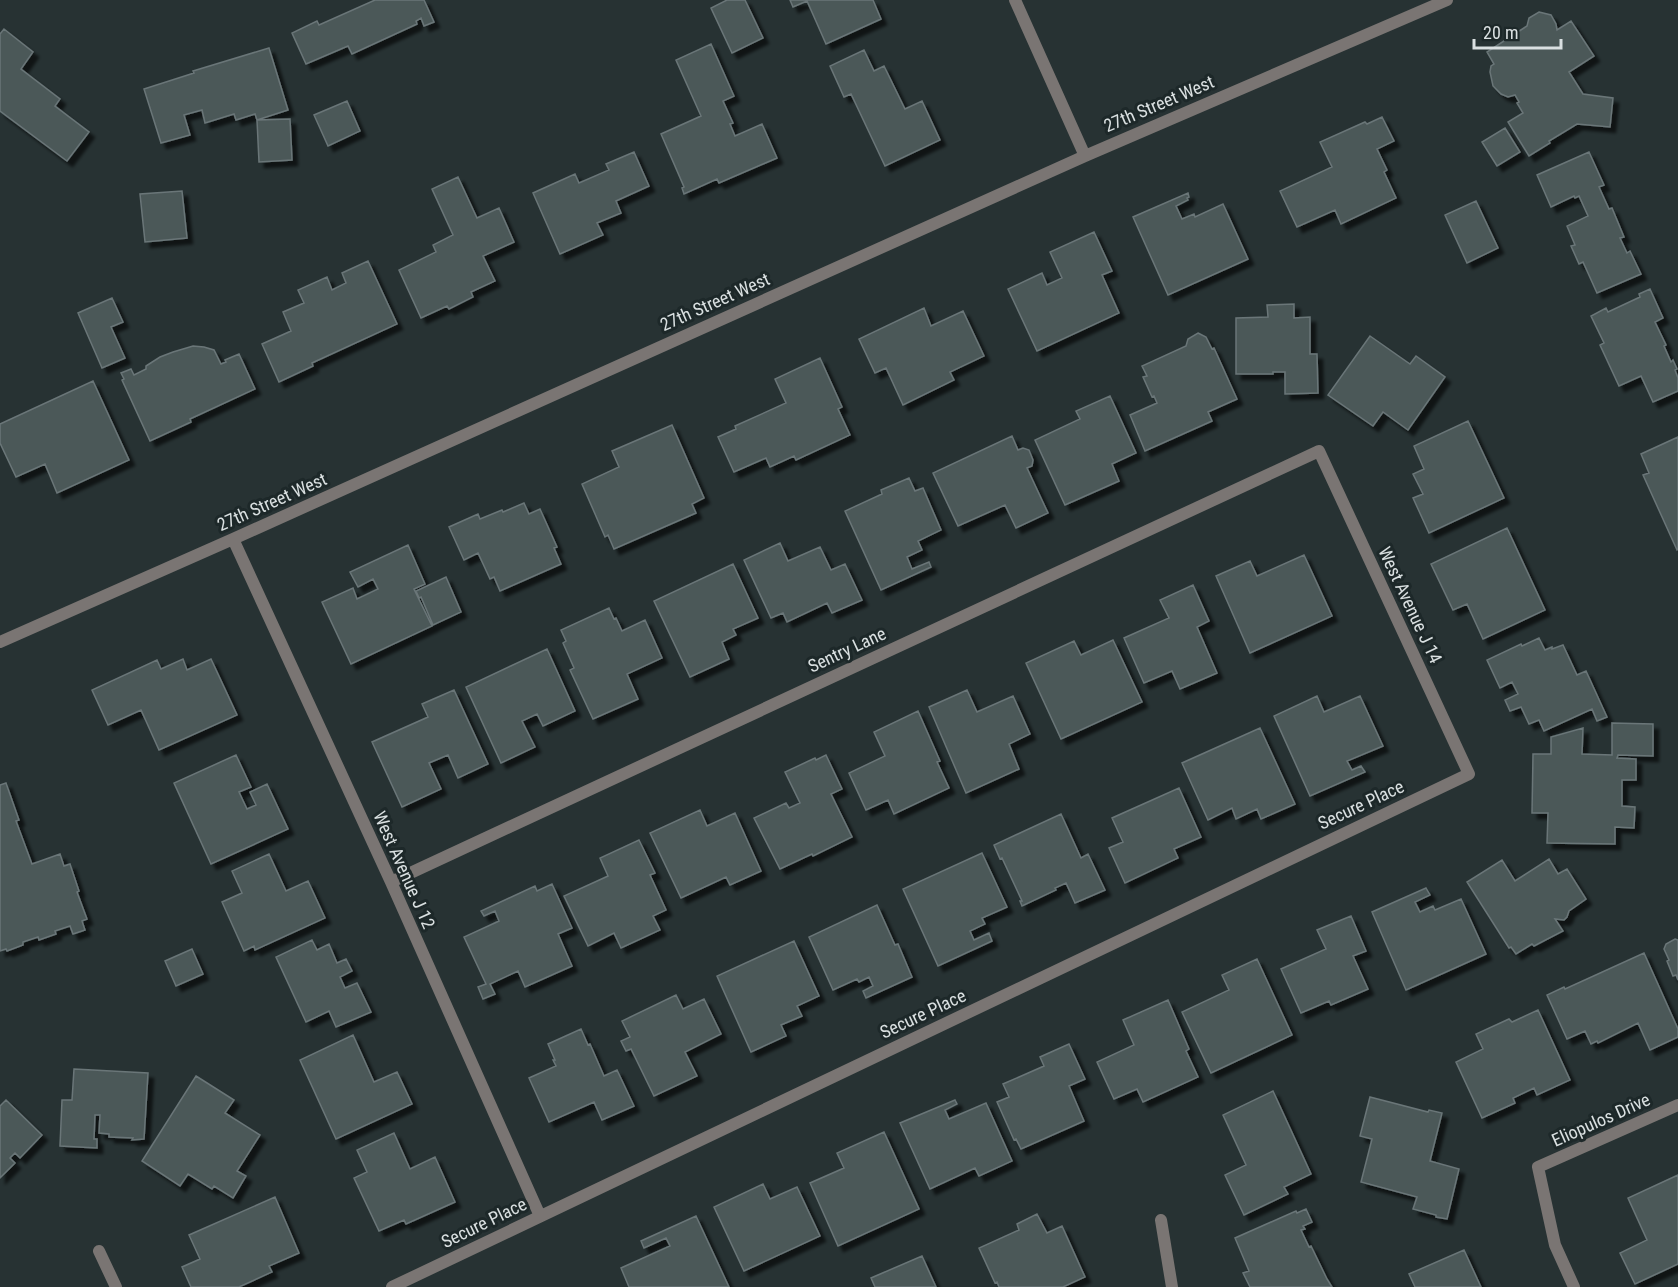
<svg xmlns="http://www.w3.org/2000/svg" width="1678" height="1287" viewBox="0 0 1678 1287" font-family="'Roboto Condensed',sans-serif">
	<style>
		.building { fill: #4c5859; stroke: #6a7678; stroke-width: 1.5; filter: url(#shadow) }
		.lines { fill: none; stroke-linecap: round; stroke-linejoin: round }
		.street { stroke: #7a7573; stroke-width: 12 }
		.labels { text-anchor: middle; stroke-width: 6; stroke-linejoin: round; paint-order: stroke }
		.street-label { font-size: 18px; fill: #dae0e1; stroke: #1d2829 }
	</style>
	<defs>
		<filter id="shadow"><feDropShadow dx="5.5" dy="5.5" stdDeviation="1.5" flood-color="#0009"/></filter>
	</defs>
	<rect width="100%" height="100%" fill="#273233"/>
	<path class="building" d="M375 0H424L434 22 424 26 421 18 416 21 417 24 352 54 348 46 306 64 292 33 317 21 319 25Z
		M727 0H745L763 38 732 53 711 8Z
		M790 0H873L881 19 826 44 807 1 793 7Z
		M1539 12 1551 15 1556 24 1557 30 1571 21 1594 56 1569 72 1583 94 1613 98 1610 127 1577 124 1549 141 1550 143 1529 156 1508 122 1523 113 1517 103 1519 102 1515 95 1508 97 1501 94 1493 86 1490 72 1491 66 1494 64 1487 52 1527 26 1529 18Z
		M4 29 33 52 21 69 60 99 55 106 89 132 67 161 0 111V34Z
		M711 44 734 96 723 101 733 123 730 124 735 136 762 124 777 158 719 183 717 179 684 194 682 188 684 187 661 134 701 116 676 60Z
		M269 48 288 110 257 120 255 114 236 120 234 114 205 123 202 110 184 115 190 135 161 143 144 89 194 73 193 71Z
		M864 50 874 71 884 66 905 109 922 101 940 140 885 166 851 94 844 97 830 66Z
		M347 101 360 131 328 146 314 115Z
		M1382 117 1394 141 1377 149 1387 170 1384 172 1396 198 1341 224 1335 210 1297 227 1280 191 1332 167 1320 142 1365 122 1367 124Z
		M290 119 292 160 259 162 257 120Z
		M1505 128 1520 152 1497 166 1482 142Z
		M634 152 649 186 616 201 621 213 597 223 603 235 560 254 533 193 575 174 579 183 609 170 606 164Z
		M1589 152 1604 185 1599 187 1609 209 1612 208 1624 237 1620 238 1627 253 1630 251 1641 274 1597 293 1583 262 1579 264 1571 246 1575 245 1567 226 1588 216 1579 196 1575 198 1574 196 1551 207 1537 175Z
		M458 177 477 218 499 208 514 242 483 256 495 281 471 292 473 297 449 309 447 306 421 318 399 270 436 252 433 245 453 235 432 189Z
		M182 191 187 238 145 242 140 194Z
		M1188 193 1189 197 1187 198 1188 200 1176 206 1182 219 1194 214 1195 217 1223 204 1248 259 1168 295 1133 217Z
		M1476 201 1498 248 1467 263 1445 215Z
		M1094 232 1112 271 1102 275 1119 313 1037 351 1008 289 1042 273 1047 285 1062 278 1050 252Z
		M368 261 397 324 312 363 313 366 279 382 262 344 291 331 283 312 304 303 298 290 327 277 332 290 346 283 342 273Z
		M1650 289 1663 318 1655 322 1666 345 1664 346 1671 362 1673 360 1677 369 1675 370 1678 378V391L1653 402 1641 376 1619 386 1600 345 1604 343 1591 316 1606 308 1608 312 1640 297 1639 294Z
		M112 298 123 322 111 327 125 358 102 368 78 313Z
		M1294 304V318L1310 317V354H1317L1318 393 1285 394V372H1273V374H1236V318L1268 317 1267 305Z
		M924 308 931 326 963 311 984 356 950 372 954 380 903 405 886 368 875 373 859 339Z
		M1198 333 1206 337 1212 349 1214 348 1237 399 1208 412 1212 421 1145 451 1130 415 1157 403 1154 396 1152 397 1143 377 1147 376 1142 366 1186 346 1188 339Z
		M1370 336 1410 364 1416 356 1445 377 1408 430 1383 412 1373 426 1328 395Z
		M193 346 204 347 214 350 221 364 226 362 225 360 239 354 255 389 190 419 191 422 150 441 122 380 124 379 121 373 131 369 134 375 146 369V366L160 357 173 352Z
		M820 358 842 407 838 409 850 435 796 460 794 456 770 467 766 458 734 472 718 437 736 429 735 426 786 403 775 379Z
		M93 381 129 460 57 493 45 464 16 477 0 443V424Z
		M1110 396 1136 453 1112 464 1119 481 1065 505 1035 440 1080 419 1076 411Z
		M1468 421 1504 498 1429 533 1413 498 1423 494 1413 474 1424 469 1414 446Z
		M672 425 704 498 692 504 696 513 614 549 608 535 605 537 582 484 619 467 612 451Z
		M1012 436 1018 450 1023 448 1029 450 1033 460 1032 466 1027 468 1048 513 1016 528 1005 505 958 526 933 473Z
		M1678 437V549L1677 550 1643 475 1649 473 1641 454Z
		M909 478 915 491 923 488 941 530 918 541 922 550 907 557 912 569 929 562 931 567 881 590 845 511 882 494 881 490Z
		M524 503 529 514 540 509 557 547 554 548 561 564 500 591 494 577 490 579 478 553 464 560 449 527 478 514 480 519 502 510 503 512Z
		M1507 528 1545 610 1483 639 1467 604 1453 610 1431 564Z
		M780 543 788 561 820 547 831 570 845 564 862 600 832 613 827 603 787 622 783 613 771 618 744 560Z
		M408 545 425 584 414 589 432 626 351 664 322 602 353 588 357 599 378 589 373 579 358 587 350 572Z
		M1304 555 1332 616 1250 653 1216 576 1250 561 1257 576Z
		M733 564 758 618 733 629 736 635 722 642 729 659 690 677 654 601Z
		M446 577 461 612 433 625 421 597 419 598 416 591Z
		M1193 585 1209 621 1197 627 1217 673 1180 689 1172 671 1144 683 1124 638 1169 618 1160 600Z
		M609 608 614 619 616 618 622 631 645 620 662 658 627 674 638 699 593 719 570 670 574 668 563 643 566 641 561 630Z
		M1539 638 1545 650 1552 647V649L1563 645 1577 675 1586 671 1607 717 1597 721 1592 709 1544 731 1539 720 1529 724 1521 707 1510 711 1505 700 1518 694 1512 682 1500 688 1487 660 1521 644 1522 646Z
		M1113 640 1142 702 1061 739 1026 663 1074 641 1081 655Z
		M547 649 575 711 543 726 537 714 522 721 535 747 501 763 466 687Z
		M183 659 187 670 211 659 237 715 159 750 141 710 108 725 92 690 157 660 161 669Z
		M454 690 488 764 458 778 448 755 429 763 441 789 402 807 372 742 428 717 422 704Z
		M967 690 977 712 1013 696 1030 734 1009 744 1019 769 966 793 929 707Z
		M1317 696 1324 712 1360 696 1383 746 1347 761 1352 770 1361 766 1365 772 1310 796 1274 716Z
		M918 711 940 761 937 762 949 788 894 814 888 800 866 810 849 773 885 756 874 732Z
		M1612 723 1653 724V756L1618 755 1617 758 1636 759V780H1622V806L1635 807 1634 828 1615 827V844L1547 843 1548 813H1532L1533 754H1551V737L1583 728 1582 754 1612 755Z
		M1260 728 1295 804 1261 819 1257 809 1236 819 1232 808 1208 820 1182 763Z
		M236 755 251 787 239 792 247 809 256 805 250 792 267 784 288 829 211 864 174 783Z
		M826 755 842 789 831 794 852 837 813 856 812 854 780 869 754 818 786 803 789 808 800 803 785 772 815 758 816 760Z
		M6 783 19 820 16 821 32 864 60 854 64 866 70 864 79 891 77 892 87 919 82 921 85 930 73 934 70 926 55 931 56 934 39 940 38 937 23 942V945L7 951 6 949 0 951V785Z
		M1179 788 1201 837 1174 849 1178 858 1125 883 1109 848 1123 842 1112 818Z
		M700 810 707 826 735 813 761 871 730 885 726 877 681 898 650 833Z
		M1061 814 1081 858 1088 854 1105 890 1075 903 1066 883 1055 888 1056 890 1022 906 1020 901H1022L1002 858 1000 859 994 845Z
		M639 840 655 873 650 875 666 910 653 916 660 930 621 948 614 933 588 946 564 896 608 876 600 858Z
		M982 853 1007 907 982 918 985 924 970 931 974 940 989 933 992 941 938 966 903 889Z
		M269 854 286 891 308 881 325 918 255 950 254 946 244 951 222 902 242 893 232 871Z
		M1549 859 1558 874 1567 869 1586 899 1569 911 1567 917 1564 920 1555 919 1563 931 1534 946 1532 944 1516 954 1511 947 1509 948 1467 882 1502 860 1515 881Z
		M552 884 572 928 558 934 572 966 525 987 518 971 490 984 495 994 483 999 478 987 486 984 464 937 499 921 495 911 484 916 481 911 535 886 537 891Z
		M1426 888 1430 895 1415 902 1420 912 1433 906 1435 910 1461 899 1486 954 1406 990 1372 912Z
		M877 905 895 945 898 944 912 977 866 998 863 991 873 986 869 977 859 982 857 979 833 990 809 937Z
		M1351 916 1366 951 1353 956 1368 989 1331 1005 1329 1001 1301 1013 1281 969 1326 949 1317 930Z
		M1675 939 1678 940V980L1676 975 1673 976 1667 961 1669 960 1664 949 1666 944Z
		M312 940 317 950 329 944 337 963 346 959 352 971 340 977 345 988 357 983 371 1012 336 1027 329 1011 306 1022 276 957Z
		M794 941 819 996 797 1006 802 1016 781 1025 786 1036 751 1052 717 976Z
		M192 949 203 974 176 986 165 961Z
		M1644 953 1678 1029V1037L1650 1050 1638 1023 1598 1043 1597 1041 1591 1044 1585 1031 1567 1039 1547 995 1564 987 1565 989Z
		M1257 959 1292 1035 1211 1073 1182 1012 1229 990 1222 975Z
		M676 995 683 1009 704 999 721 1034 685 1052 697 1076 654 1096 631 1049 626 1051 621 1041 630 1037 622 1021Z
		M1168 1000 1189 1049 1186 1051 1198 1077 1143 1102 1137 1089 1114 1099 1097 1062 1134 1045 1123 1020Z
		M1538 1010 1570 1080 1537 1095 1534 1088 1513 1098 1515 1103 1482 1118 1456 1062 1483 1049 1476 1034 1509 1019 1512 1022Z
		M581 1029 588 1045 590 1044 604 1076 617 1070 634 1106 602 1120 594 1102 549 1122 529 1078 556 1066 553 1060H555L548 1044Z
		M353 1035 374 1082 397 1072 412 1104 336 1139 300 1060Z
		M1069 1044 1085 1079 1069 1086 1084 1121 1021 1149 1016 1139 1014 1140 997 1102 1009 1097 1003 1084 1044 1066 1040 1057Z
		M74 1069 148 1073 144 1139 132 1140 133 1138 109 1137V1134L99 1133 100 1115H95L94 1139H97V1148L60 1146 62 1100H72Z
		M196 1076 234 1100 225 1113 260 1135 237 1171 246 1176 233 1198 214 1186 212 1189 188 1174 180 1186 142 1161Z
		M1273 1091 1311 1174 1284 1187 1288 1194 1244 1215 1225 1175 1246 1165 1223 1115Z
		M1370 1097 1428 1112 1429 1110 1442 1113 1430 1161 1459 1169 1447 1219 1436 1217V1215L1413 1209 1417 1197 1361 1182 1372 1139 1360 1136Z
		M6 1100 42 1135 20 1158 15 1153 10 1158 15 1163 0 1178V1106Z
		M955 1100 957 1104 945 1110 949 1119 986 1103 1012 1161 979 1176 975 1168 930 1189 900 1123Z
		M884 1132 919 1209 838 1246 810 1183 844 1168 837 1153Z
		M394 1133 410 1169 435 1157 455 1202 406 1224 404 1220 379 1231 354 1178 367 1172 357 1150Z
		M1678 1175V1264L1635 1284 1620 1253 1647 1240 1628 1198Z
		M763 1184 770 1199 797 1187 820 1236 744 1271 714 1207Z
		M275 1197 299 1253 269 1266 272 1272 239 1287H191L182 1267 200 1259 189 1235Z
		M1306 1209 1312 1222 1303 1226 1305 1229 1301 1230 1309 1247 1311 1246 1327 1279 1332 1287H1250L1243 1273 1249 1271 1235 1238 1296 1211 1297 1213Z
		M1037 1214 1047 1233 1062 1226 1085 1277 1063 1287H999L997 1282 995 1283 979 1248 1019 1230 1017 1224Z
		M696 1216 729 1287H629L621 1268 670 1246 666 1238 644 1248 641 1241Z
		M1464 1250 1481 1287H1415L1409 1274Z
		M922 1256 936 1287H875L871 1278Z"/>
	<g class="lines">
		<path class="street" d="M1015 0 1085 156
			M233 539 391 882 540 1216
			M0 642 233 539 1085 156 1447 0
			M391 882 1319 451 1469 774 392 1287
			M1161 1220 1172 1287
			M99 1251 116 1287
			M1574 1287 1555 1245 1538 1167 1678 1105"/>
	</g>
	<g class="labels">
		<g class="street-label">
			<text transform="translate(1159 104) rotate(-23)" y="6">27th Street West</text>
			<text transform="translate(715 302) rotate(-24)" y="6">27th Street West</text>
			<text transform="translate(272 502) rotate(-24)" y="6">27th Street West</text>
			<text transform="translate(1410 605) rotate(65)" y="6">West Avenue J 14</text>
			<text transform="translate(847 650) rotate(-25)" y="6">Sentry Lane</text>
			<text transform="translate(1361 805) rotate(-25)" y="6">Secure Place</text>
			<text transform="translate(404 870) rotate(66)" y="6">West Avenue J 12</text>
			<text transform="translate(923 1014) rotate(-25)" y="6">Secure Place</text>
			<text transform="translate(1601 1120) rotate(-24)" y="6">Eliopulos Drive</text>
			<text transform="translate(484 1223) rotate(-26)" y="6">Secure Place</text>
		</g>
	</g>
	<path d="M1474 39v9h87v-9" fill="none" stroke="#dae0e1" stroke-width="3"/>
	<text x="1483" y="39" font-size="18" fill="#dae0e1" stroke="#1d2829" stroke-width="4.5" paint-order="stroke">20 m</text>
</svg>
